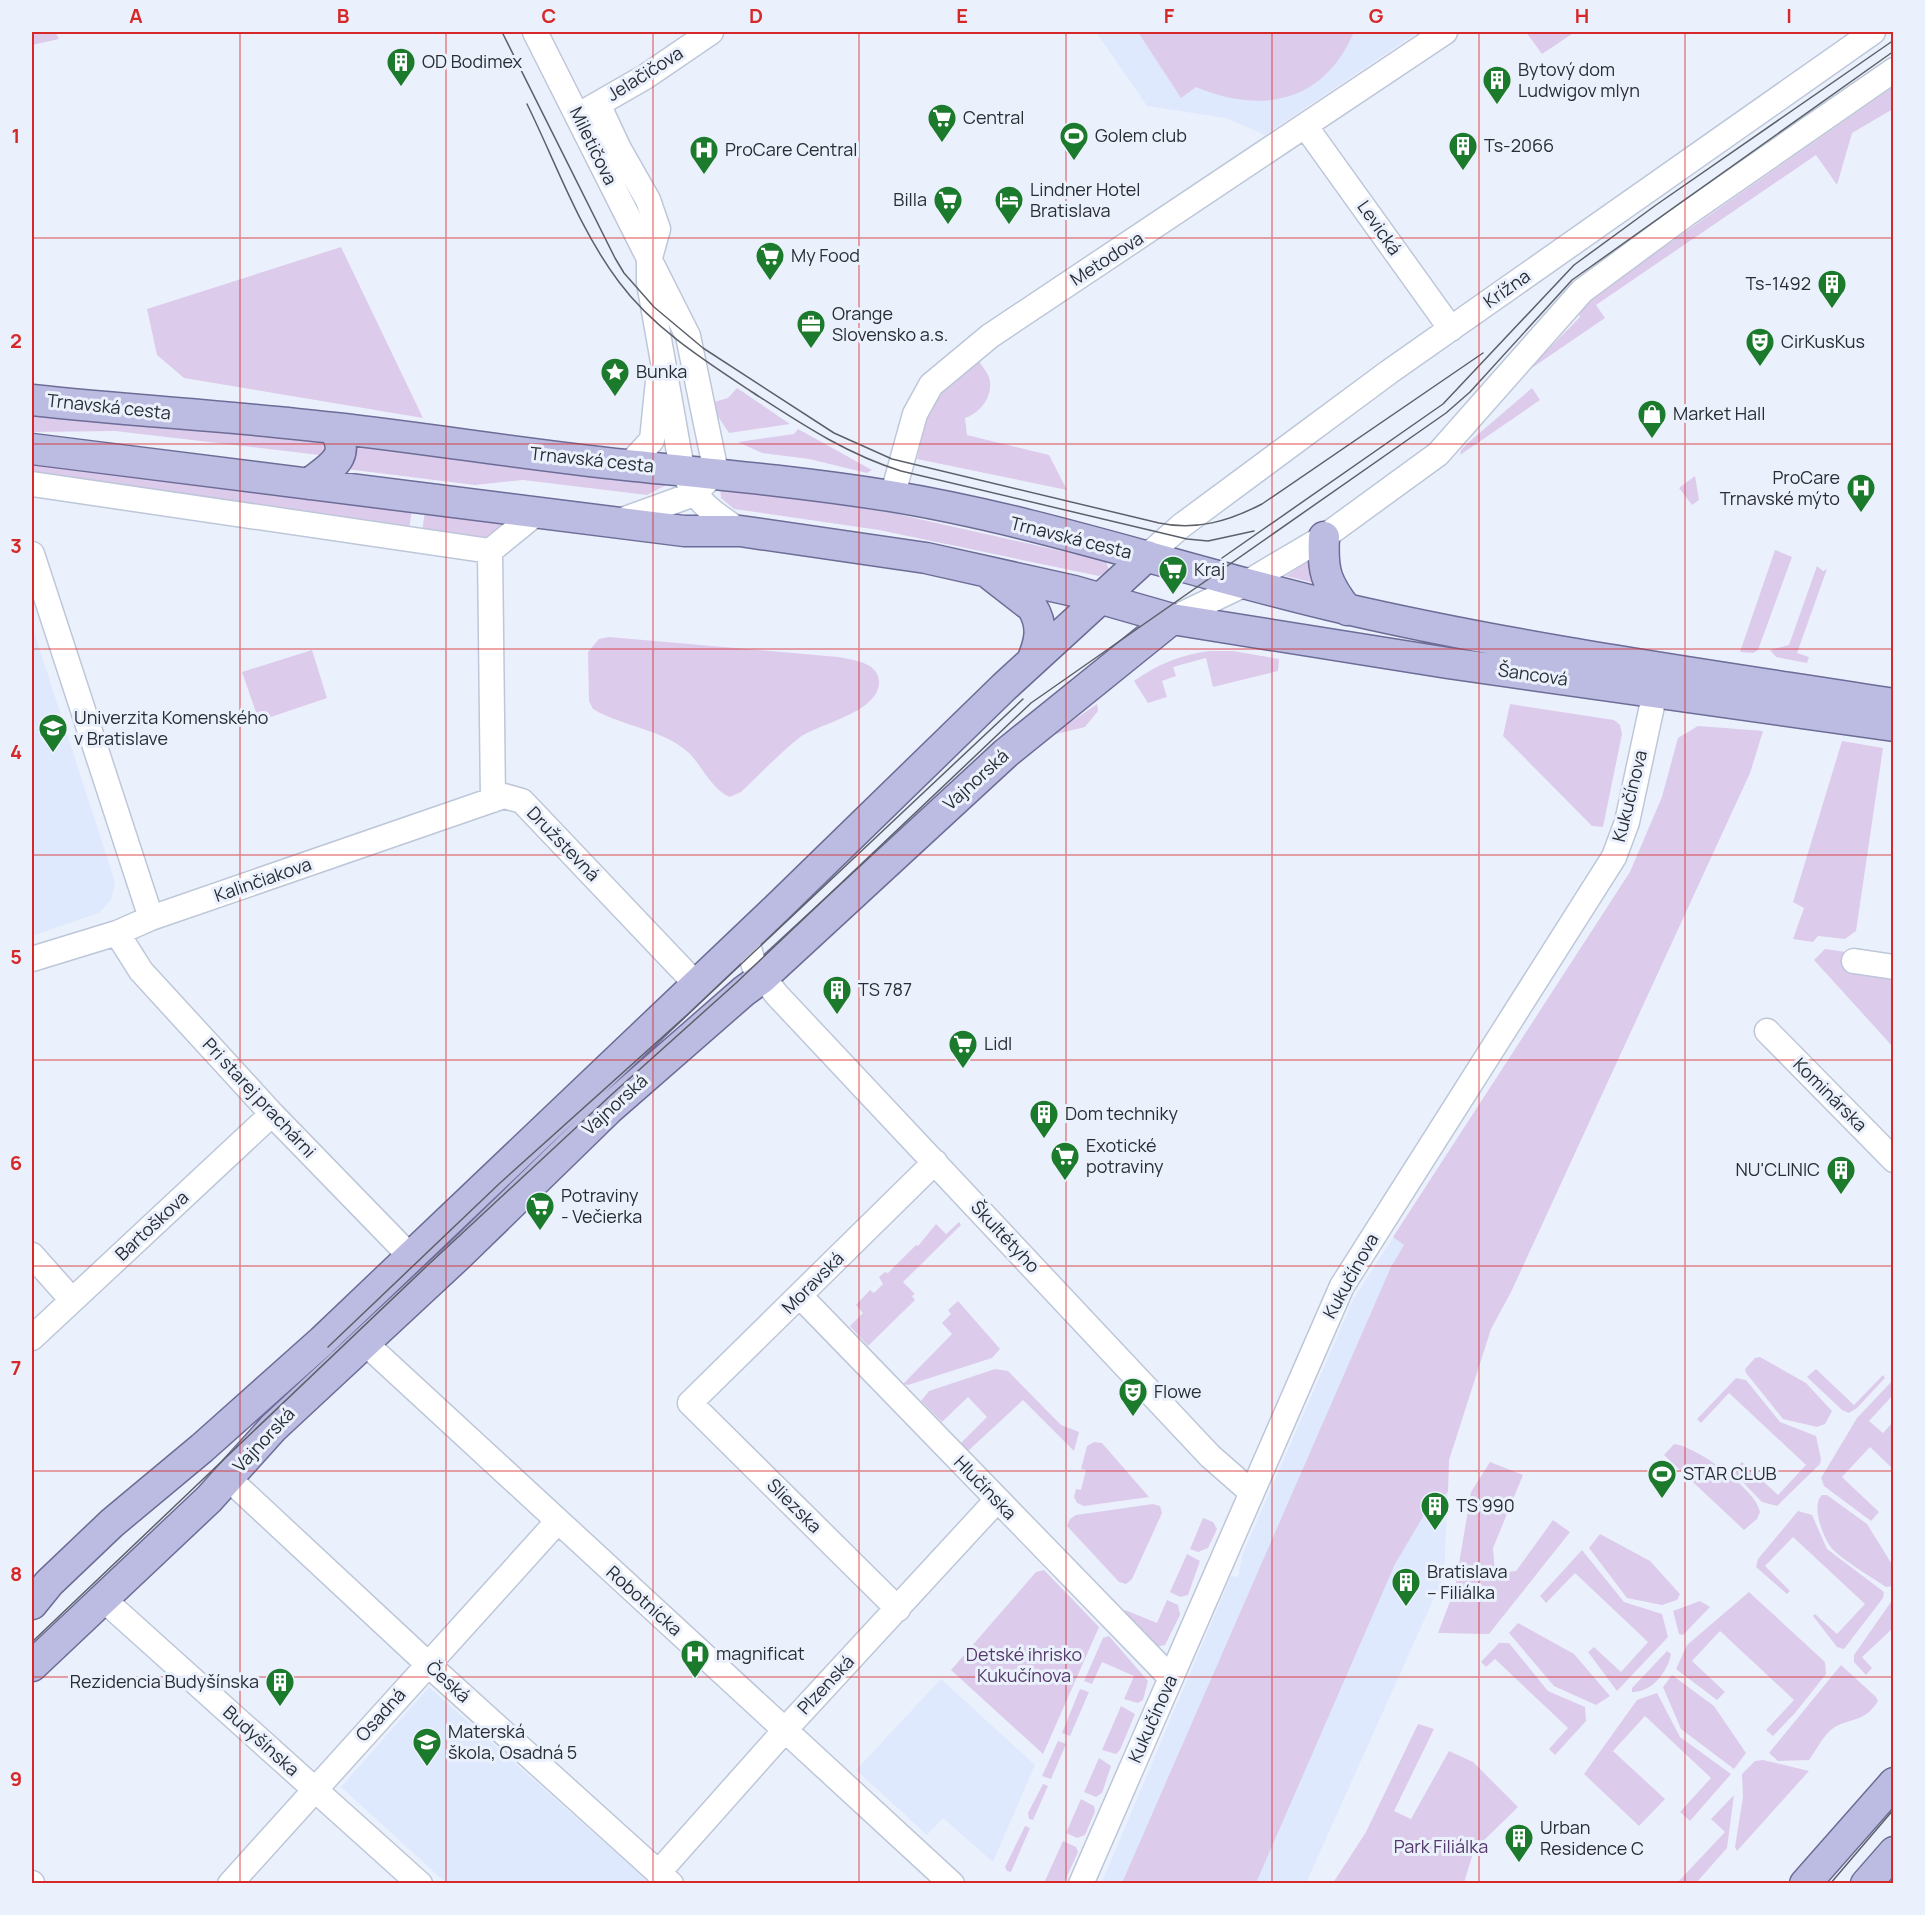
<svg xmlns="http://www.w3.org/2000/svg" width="1925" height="1915" viewBox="0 0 1925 1915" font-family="Manrope,sans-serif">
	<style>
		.built { fill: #dee9fd }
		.green { fill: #ddcbec }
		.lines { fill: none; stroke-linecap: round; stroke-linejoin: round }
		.minor-casing { stroke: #bdc7d9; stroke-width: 27 }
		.major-casing { stroke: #6c6c97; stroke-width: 33 }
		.minor { stroke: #fff; stroke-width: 24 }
		.major { stroke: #bcbbe1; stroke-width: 30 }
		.tram { stroke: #5c6169; stroke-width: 1.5 }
		.grid { fill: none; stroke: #d62828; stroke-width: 1.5; stroke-opacity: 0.55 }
		.labels { text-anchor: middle; stroke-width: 6; stroke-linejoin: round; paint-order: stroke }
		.poi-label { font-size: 18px; fill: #292d34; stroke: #ebf1fc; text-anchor: start }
		.street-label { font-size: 18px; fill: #292d34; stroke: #ebf1fc }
		.park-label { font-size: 18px; fill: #55396a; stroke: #ebf1fc }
		.neatline { fill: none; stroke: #d62828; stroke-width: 2 }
		.grid-label { font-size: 20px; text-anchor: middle; font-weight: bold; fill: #d62828 }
	</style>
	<rect width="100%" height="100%" fill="#ebf1fc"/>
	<path class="built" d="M1096 32H1418L1265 135 1226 118 1147 106Z
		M34 632 115 882 111 900 99 913 32 936V633Z
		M1698 726 1763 731 1750 773 1511 1292 1491 1329 1449 1460 1444 1576 1306 1883 1101 1884 1231 1576 1238 1577 1243 1553 1354 1298 1630 872 1662 797 1678 738Z
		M941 1679 1035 1765 993 1862 943 1818 927 1835 856 1770Z
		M429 1687 535 1781 650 1883 447 1884 434 1872 341 1787Z"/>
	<path class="green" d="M32 32H55L59 39 32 45Z
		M1138 32H1354C1324 102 1263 115 1196 87L1181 98Z
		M1526 32H1575L1542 54Z
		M1893 87V109L1852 133 1837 185 1816 155 1596 305 1605 318 1526 372 1580 317 1578 313 1589 299Z
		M341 247 423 418 184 378 157 355 147 309Z
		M978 360C982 366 989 374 990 381 992 398 980 413 965 418L967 435 1049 455 1067 490 917 459 928 411 939 387Z
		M737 388 790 424 729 433 717 415 714 402 728 398Z
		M1532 388 1540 400 1460 455 1461 450 1469 442Z
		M32 408 331 439 328 456 115 431 32 432Z
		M798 429 872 470 867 473 809 459 762 453 738 442 794 434Z
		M355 442 668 484 647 495 523 480 475 485 338 468Z
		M32 460 412 509 409 530 32 474Z
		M1695 476 1699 500 1692 505 1679 488Z
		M720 487 888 512 1106 561 1109 571 1099 576 879 530 734 509 721 498Z
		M425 511 504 521 506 527 491 541 422 532Z
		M1775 550 1792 557 1758 650 1753 653 1740 652Z
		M1315 556 1322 585 1286 576Z
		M1817 566 1823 571 1827 569 1797 653 1809 657 1807 663 1776 657 1770 650 1789 645Z
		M609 637 838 657C852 660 878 662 879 681 880 713 819 723 799 738 779 754 760 774 741 792L730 797C712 790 702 766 689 753 663 729 623 727 593 709L589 701 588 652 599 639Z
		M312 650 327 698 259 721 242 672Z
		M1209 651H1233L1279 659 1278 671 1213 687 1206 658 1173 667 1176 676 1162 681 1167 697 1148 703 1134 681C1158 664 1180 655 1209 651Z
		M1097 704 1098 711 1085 727 1052 735Z
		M1510 704 1614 720 1620 725 1622 734 1603 827 1592 826 1503 736Z
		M1698 726 1763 731 1750 773 1511 1292 1491 1329 1449 1460 1448 1492 1427 1510 1395 1564 1256 1883H1122L1391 1267 1404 1245 1393 1237 1630 872 1662 797 1678 738Z
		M1842 741 1883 748 1856 931 1845 939 1818 936 1813 942 1793 939 1804 908 1793 902Z
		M1825 949 1853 953 1893 976V1047L1814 960Z
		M959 1222 961 1225 903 1282 915 1294 912 1296 915 1300 868 1346 850 1326 863 1313 856 1305 870 1290 874 1293 883 1284 879 1277 885 1272 888 1273 916 1245 918 1246 936 1224 946 1234Z
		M958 1301 1000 1349 992 1358 908 1385 903 1384 952 1334 942 1323 951 1314 948 1310Z
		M1760 1357 1806 1383 1832 1411 1825 1424 1817 1427 1783 1419 1746 1373 1745 1369 1755 1358Z
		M995 1369 1008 1371 1061 1425 1079 1432 1074 1451 1023 1400 968 1451 961 1443 987 1417 968 1397 942 1422 921 1401 929 1391Z
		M1816 1369 1854 1405 1883 1375 1885 1378 1857 1408 1849 1413 1842 1410 1807 1377Z
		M1736 1378 1746 1380 1780 1422 1816 1436 1821 1459 1820 1464 1777 1506 1762 1502 1733 1472 1742 1462 1778 1495 1806 1465 1729 1393 1701 1423 1697 1419Z
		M1893 1380V1395L1869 1421 1883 1433 1893 1422V1469L1870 1447 1842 1477 1879 1512 1871 1521 1824 1486 1821 1478 1857 1418Z
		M1094 1442 1102 1443 1149 1497 1084 1506 1077 1503 1074 1497 1076 1489 1081 1490 1086 1470 1081 1469 1087 1446Z
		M1674 1444C1696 1446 1757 1490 1760 1512L1757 1519 1744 1530 1664 1455Z
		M1490 1462 1523 1475 1493 1548 1495 1573 1516 1571 1553 1520 1570 1532 1489 1634 1438 1633 1455 1588 1471 1492Z
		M1822 1495H1827L1867 1524 1893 1566 1892 1586 1886 1587C1873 1578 1837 1557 1830 1546 1822 1534 1811 1505 1822 1495Z
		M1153 1504 1160 1506 1162 1513 1132 1579 1126 1584 1119 1582 1067 1526 1070 1519 1076 1515Z
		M1798 1511 1812 1515 1827 1549 1884 1592 1883 1598 1844 1649 1837 1647 1813 1616 1815 1614 1837 1634 1865 1604 1793 1537 1765 1566 1790 1591 1787 1594 1756 1567 1758 1559Z
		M1203 1518 1213 1522 1217 1529 1208 1548 1198 1552 1190 1549Z
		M1600 1534 1650 1561 1680 1594 1677 1600 1662 1605 1627 1598 1589 1548Z
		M1582 1550 1624 1602 1662 1614 1668 1637 1617 1691 1588 1652 1594 1647 1621 1672 1648 1642 1575 1573 1546 1603 1540 1596Z
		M1187 1554 1200 1561 1188 1595 1180 1597 1170 1592Z
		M1044 1570 1099 1627 1043 1754 951 1670 1036 1572Z
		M1749 1592 1825 1662 1826 1674 1795 1713 1773 1736 1766 1730 1794 1700 1720 1631 1692 1661 1725 1692 1717 1700 1676 1669 1687 1645Z
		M1893 1599V1628L1862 1657 1872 1668 1866 1675 1854 1662V1655Z
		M1167 1600 1178 1605 1180 1615 1165 1645 1156 1647 1124 1613 1125 1610 1157 1623Z
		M1700 1601 1710 1607 1683 1635 1679 1634 1673 1611Z
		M1518 1623 1574 1654 1610 1696 1596 1705 1554 1686 1509 1633Z
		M1109 1636 1148 1681 1143 1700 1138 1703 1124 1699 1134 1676 1102 1662 1092 1684 1084 1681 1103 1638Z
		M1499 1643H1509L1548 1691 1585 1707 1586 1721 1555 1755 1549 1749 1568 1728 1495 1659 1486 1667 1481 1662Z
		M1667 1651 1671 1654C1668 1672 1651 1693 1632 1692V1688Z
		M1841 1665 1876 1697 1878 1701C1865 1722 1854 1717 1835 1727 1824 1733 1816 1751 1809 1760L1778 1761 1769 1753Z
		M1672 1675 1714 1706 1746 1753 1734 1769 1681 1729 1663 1687Z
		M1080 1689 1089 1692 1070 1736 1062 1733Z
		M1657 1693 1680 1737 1731 1774 1690 1821 1680 1812 1711 1778 1645 1716 1613 1751 1665 1799 1639 1826 1584 1774 1637 1700Z
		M1121 1706 1135 1714 1120 1750 1116 1754 1102 1750Z
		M1418 1724 1434 1729 1394 1811 1411 1819 1449 1751 1473 1762 1518 1807 1474 1850 1464 1883H1333L1366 1832Z
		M1058 1741 1066 1744 1051 1779 1042 1776Z
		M1099 1758 1111 1766 1102 1793 1096 1797 1084 1792Z
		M1763 1760 1809 1771 1737 1851 1735 1847 1743 1797 1742 1774 1755 1761Z
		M1043 1784 1048 1786 1033 1820 1029 1819 1028 1813Z
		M1734 1795 1727 1848 1696 1883H1677L1725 1832 1711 1819Z
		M1081 1799 1094 1806 1095 1811 1085 1835 1077 1838 1066 1833Z
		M1025 1826 1030 1828 1011 1872 1007 1871 1005 1867Z
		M1063 1841 1076 1847 1078 1852 1064 1883H1044Z"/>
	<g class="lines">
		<g class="minor-casing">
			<path id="minor" d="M535 32 688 336 716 472 694 494 614 523
				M598 104 619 149 648 200 658 229 649 261V283L682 469C698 504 709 510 740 531
				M584 112 645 77 711 32
				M1306 127 1451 329
				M628 466 652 440 658 381
				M32 484 490 551
				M892 497 915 414 931 385 990 336 1445 32
				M490 551 493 800
				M490 551 538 512
				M32 554 151 918
				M1147 556 1181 526 1389 372 1873 32
				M1172 619 1243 585 1324 537 1438 454 1582 291 1685 215 1894 70
				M117 933 141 971 272 1114 410 1256
				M746 937 754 966 777 995 1210 1456 1251 1492
				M32 959 117 933 151 918 504 796 522 801 696 984
				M1854 961 1894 967
				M1767 1031 1894 1160
				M32 1255 72 1300
				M800 1296 1171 1678
				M32 1338 272 1114
				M364 1342 952 1884
				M228 1478 431 1667 671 1884
				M103 1599 420 1884
				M898 1609 690 1403 935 1162
				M658 1873 794 1720 997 1500
				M32 1883V1884
				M230 1884 557 1522
				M1081 1884 1342 1286 1614 857 1627 822 1655 692"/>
		</g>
		<g class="major-casing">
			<path id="major" d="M32 400C132 411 233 416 334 428 432 439 528 455 626 465 714 474 802 482 890 496 1043 521 1191 573 1342 608 1524 650 1709 675 1894 704
				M32 449 684 531H740L926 558 1074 591 1172 619 1448 663 1894 726
				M309 484C331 466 353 457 333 428
				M1324 537C1322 571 1326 583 1347 610
				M992 576 1032 607C1044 626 1040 642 1032 661
				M32 1604 49 1583 112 1523 202 1448 322 1341 777 908 1004 687 1147 556
				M32 1666 209 1499 273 1428 459 1255 610 1108 744 991 762 978 1006 753 1172 619
				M1805 1884 1894 1783
				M1866 1884 1894 1852"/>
		</g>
		<use href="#minor" class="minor"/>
		<use href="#major" class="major"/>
		<path class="tram" d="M502 32 615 258 624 273 654 307 703 348 834 433 892 459 1159 523C1196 531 1229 521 1262 504L1483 353
			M527 104C556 163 579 229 619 282 653 328 705 361 752 392 800 423 846 454 901 471L1187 539 1208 541 1254 531
			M1222 558 1443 404 1574 265 1656 205 1894 40
			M328 1347 500 1183 687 1015 1023 699
			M32 1642 429 1264 610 1096 736 983 1031 703 1446 413 1470 392 1572 280 1894 51
			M1830 1884 1894 1809"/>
	</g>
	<path class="grid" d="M240 32V1884M446 32V1884M653 32V1884M859 32V1884M1066 32V1884M1272 32V1884M1479 32V1884M1685 32V1884M32 238H1894M32 444H1894M32 649H1894M32 855H1894M32 1060H1894M32 1266H1894M32 1471H1894M32 1677H1894"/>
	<defs>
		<g id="building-pin" transform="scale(1.5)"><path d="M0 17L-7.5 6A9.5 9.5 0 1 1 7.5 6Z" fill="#1b7a2b" stroke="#ebf1fc"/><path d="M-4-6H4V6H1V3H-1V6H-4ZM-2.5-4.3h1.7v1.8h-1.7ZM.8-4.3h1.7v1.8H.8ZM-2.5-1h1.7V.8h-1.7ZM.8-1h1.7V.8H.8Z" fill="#fff"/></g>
		<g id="supermarket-pin" transform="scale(1.5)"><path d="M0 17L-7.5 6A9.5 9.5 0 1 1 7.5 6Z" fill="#1b7a2b" stroke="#ebf1fc"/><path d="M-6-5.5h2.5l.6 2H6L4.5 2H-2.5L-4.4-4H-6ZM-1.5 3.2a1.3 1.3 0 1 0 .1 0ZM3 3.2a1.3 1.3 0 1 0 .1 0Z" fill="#fff"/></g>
		<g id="stadium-pin" transform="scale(1.5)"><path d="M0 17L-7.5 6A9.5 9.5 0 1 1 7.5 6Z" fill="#1b7a2b" stroke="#ebf1fc"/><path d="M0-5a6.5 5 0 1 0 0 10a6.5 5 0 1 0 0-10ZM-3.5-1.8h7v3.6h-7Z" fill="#fff"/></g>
		<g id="hospital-pin" transform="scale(1.5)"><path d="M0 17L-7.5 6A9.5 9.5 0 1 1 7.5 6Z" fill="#1b7a2b" stroke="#ebf1fc"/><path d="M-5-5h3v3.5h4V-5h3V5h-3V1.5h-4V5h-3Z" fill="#fff"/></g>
		<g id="hotel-pin" transform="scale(1.5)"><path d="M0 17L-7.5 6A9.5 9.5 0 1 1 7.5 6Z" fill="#1b7a2b" stroke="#ebf1fc"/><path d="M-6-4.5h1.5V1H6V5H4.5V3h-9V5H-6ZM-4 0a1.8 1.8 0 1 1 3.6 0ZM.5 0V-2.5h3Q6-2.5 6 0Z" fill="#fff"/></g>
		<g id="office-pin" transform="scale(1.5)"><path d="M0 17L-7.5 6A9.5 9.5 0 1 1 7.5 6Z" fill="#1b7a2b" stroke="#ebf1fc"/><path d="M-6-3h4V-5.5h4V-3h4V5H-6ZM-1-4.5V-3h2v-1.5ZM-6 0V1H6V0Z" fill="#fff"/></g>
		<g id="theatre-pin" transform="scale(1.5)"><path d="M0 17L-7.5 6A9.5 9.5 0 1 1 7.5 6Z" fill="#1b7a2b" stroke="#ebf1fc"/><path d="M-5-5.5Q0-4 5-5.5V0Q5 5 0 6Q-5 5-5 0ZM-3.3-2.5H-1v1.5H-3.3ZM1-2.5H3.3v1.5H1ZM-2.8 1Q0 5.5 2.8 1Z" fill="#fff"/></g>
		<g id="sight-pin" transform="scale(1.5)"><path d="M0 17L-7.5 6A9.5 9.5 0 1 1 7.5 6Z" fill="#1b7a2b" stroke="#ebf1fc"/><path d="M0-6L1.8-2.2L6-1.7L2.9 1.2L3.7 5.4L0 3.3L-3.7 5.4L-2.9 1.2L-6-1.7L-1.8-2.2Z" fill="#fff"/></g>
		<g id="shop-pin" transform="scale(1.5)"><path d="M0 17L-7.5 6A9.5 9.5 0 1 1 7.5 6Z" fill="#1b7a2b" stroke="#ebf1fc"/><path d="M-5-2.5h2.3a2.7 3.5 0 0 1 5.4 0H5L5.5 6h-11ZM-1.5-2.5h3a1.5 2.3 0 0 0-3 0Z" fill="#fff"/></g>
		<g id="university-pin" transform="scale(1.5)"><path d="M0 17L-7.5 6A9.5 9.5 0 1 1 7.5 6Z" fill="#1b7a2b" stroke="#ebf1fc"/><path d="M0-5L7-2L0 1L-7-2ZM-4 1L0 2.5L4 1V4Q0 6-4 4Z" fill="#fff"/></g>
		<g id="school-pin" transform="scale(1.5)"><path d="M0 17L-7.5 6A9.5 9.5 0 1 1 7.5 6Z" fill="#1b7a2b" stroke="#ebf1fc"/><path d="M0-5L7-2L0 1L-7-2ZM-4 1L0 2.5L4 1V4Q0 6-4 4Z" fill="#fff"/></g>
	</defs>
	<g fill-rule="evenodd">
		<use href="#building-pin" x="401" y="62"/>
		<use href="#building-pin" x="1497" y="80"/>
		<use href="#supermarket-pin" x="942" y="118"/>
		<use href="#stadium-pin" x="1074" y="136"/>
		<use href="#building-pin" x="1463" y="146"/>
		<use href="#hospital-pin" x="704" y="150"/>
		<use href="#supermarket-pin" x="948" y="200"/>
		<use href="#hotel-pin" x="1009" y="200"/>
		<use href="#supermarket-pin" x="770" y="256"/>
		<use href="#building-pin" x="1832" y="284"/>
		<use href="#office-pin" x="811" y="324"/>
		<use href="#theatre-pin" x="1760" y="342"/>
		<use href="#sight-pin" x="615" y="372"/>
		<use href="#shop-pin" x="1652" y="414"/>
		<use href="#hospital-pin" x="1861" y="488"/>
		<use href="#supermarket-pin" x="1173" y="570"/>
		<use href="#university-pin" x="53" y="728"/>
		<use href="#building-pin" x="837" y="990"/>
		<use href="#supermarket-pin" x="963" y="1044"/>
		<use href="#building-pin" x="1044" y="1114"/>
		<use href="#supermarket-pin" x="1065" y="1156"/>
		<use href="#building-pin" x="1841" y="1170"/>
		<use href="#supermarket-pin" x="540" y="1206"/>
		<use href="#theatre-pin" x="1133" y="1392"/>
		<use href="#stadium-pin" x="1662" y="1474"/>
		<use href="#building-pin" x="1435" y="1506"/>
		<use href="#building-pin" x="1406" y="1582"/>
		<use href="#hospital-pin" x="695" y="1654"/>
		<use href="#building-pin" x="280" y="1682"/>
		<use href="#school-pin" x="427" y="1742"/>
		<use href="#building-pin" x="1519" y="1838"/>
	</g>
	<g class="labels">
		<g class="poi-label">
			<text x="422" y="68">OD Bodimex</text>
			<text x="1518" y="76">Bytový dom<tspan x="1518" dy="21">Ludwigov mlyn</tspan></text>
			<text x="963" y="124">Central</text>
			<text x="1095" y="142">Golem club</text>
			<text x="1484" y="152">Ts-2066</text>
			<text x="725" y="156">ProCare Central</text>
			<text x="1030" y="196">Lindner Hotel<tspan x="1030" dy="21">Bratislava</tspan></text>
			<text x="927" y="206" text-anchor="end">Billa</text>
			<text x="791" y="262">My Food</text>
			<text x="1811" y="290" text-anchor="end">Ts-1492</text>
			<text x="832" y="320">Orange<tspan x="832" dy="21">Slovensko a.s.</tspan></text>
			<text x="1781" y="348">CirKusKus</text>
			<text x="636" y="378">Bunka</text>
			<text x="1673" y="420">Market Hall</text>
			<text x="1840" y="484" text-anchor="end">ProCare<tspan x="1840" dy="21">Trnavské mýto</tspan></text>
			<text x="1194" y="576">Kraj</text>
			<text x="74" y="724">Univerzita Komenského<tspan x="74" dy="21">v Bratislave</tspan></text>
			<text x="858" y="996">TS 787</text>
			<text x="984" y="1050">Lidl</text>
			<text x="1065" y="1120">Dom techniky</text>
			<text x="1086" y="1152">Exotické<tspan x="1086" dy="21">potraviny</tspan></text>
			<text x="1820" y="1176" text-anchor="end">NU'CLINIC</text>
			<text x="561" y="1202">Potraviny<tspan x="561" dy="21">- Večierka</tspan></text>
			<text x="1154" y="1398">Flowe</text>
			<text x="1683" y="1480">STAR CLUB</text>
			<text x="1456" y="1512">TS 990</text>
			<text x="1427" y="1578">Bratislava<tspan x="1427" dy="21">– Filiálka</tspan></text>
			<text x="716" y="1660">magnificat</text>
			<text x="259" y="1688" text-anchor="end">Rezidencia Budyšínska</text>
			<text x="448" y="1738">Materská<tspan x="448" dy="21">škola, Osadná 5</tspan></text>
			<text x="1540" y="1834">Urban<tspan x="1540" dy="21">Residence C</tspan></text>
		</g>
		<g class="street-label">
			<text transform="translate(645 74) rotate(-32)" y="6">Jelačičova</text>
			<text transform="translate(593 146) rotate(64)" y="6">Miletičova</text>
			<text transform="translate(1379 228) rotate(55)" y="6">Levická</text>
			<text transform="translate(1107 259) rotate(-33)" y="6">Metodova</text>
			<text transform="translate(1507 289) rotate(-35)" y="6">Krížna</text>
			<text transform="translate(109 407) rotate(6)" y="6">Trnavská cesta</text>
			<text transform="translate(592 460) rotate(6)" y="6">Trnavská cesta</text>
			<text transform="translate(1071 538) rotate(14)" y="6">Trnavská cesta</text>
			<text transform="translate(1533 675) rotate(8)" y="6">Šancová</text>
			<text transform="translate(976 780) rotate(-42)" y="6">Vajnorská</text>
			<text transform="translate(1630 796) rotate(-76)" y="6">Kukučínova</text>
			<text transform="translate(563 844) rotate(46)" y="6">Družstevná</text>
			<text transform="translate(263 880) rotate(-19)" y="6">Kalinčiakova</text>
			<text transform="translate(1830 1095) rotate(45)" y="6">Kominárska</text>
			<text transform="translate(259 1098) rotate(47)" y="6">Pri starej prachárni</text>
			<text transform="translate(615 1105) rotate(-42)" y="6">Vajnorská</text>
			<text transform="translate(152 1226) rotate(-43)" y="6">Bartoškova</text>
			<text transform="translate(1005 1237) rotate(47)" y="6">Škultétyho</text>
			<text transform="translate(1351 1276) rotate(-61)" y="6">Kukučínova</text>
			<text transform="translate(813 1283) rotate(-45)" y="6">Moravská</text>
			<text transform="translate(264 1440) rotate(-47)" y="6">Vajnorská</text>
			<text transform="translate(985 1488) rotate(46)" y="6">Hlučínska</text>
			<text transform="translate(794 1506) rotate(45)" y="6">Sliezska</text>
			<text transform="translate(644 1601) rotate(42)" y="6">Robotnícka</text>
			<text transform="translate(448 1682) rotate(42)" y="6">Česká</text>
			<text transform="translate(826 1685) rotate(-47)" y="6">Plzenská</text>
			<text transform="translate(381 1715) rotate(-48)" y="6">Osadná</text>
			<text transform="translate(1153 1719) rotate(-66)" y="6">Kukučínova</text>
			<text transform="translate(261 1741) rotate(42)" y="6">Budyšínska</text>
		</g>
		<g class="park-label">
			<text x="1024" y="1661">Detské ihrisko<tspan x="1024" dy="21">Kukučínova</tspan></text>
			<text x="1441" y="1853">Park Filiálka</text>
		</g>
	</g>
	<rect width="1925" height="1915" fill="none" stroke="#ebf1fc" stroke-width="66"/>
	<rect x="33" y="33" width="1859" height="1849" class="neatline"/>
	<g class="grid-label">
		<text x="136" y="23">A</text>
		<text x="343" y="23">B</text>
		<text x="549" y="23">C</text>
		<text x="756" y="23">D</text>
		<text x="962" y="23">E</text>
		<text x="1169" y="23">F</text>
		<text x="1376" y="23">G</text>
		<text x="1582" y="23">H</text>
		<text x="1789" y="23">I</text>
		<text x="16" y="143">1</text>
		<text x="16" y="348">2</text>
		<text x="16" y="553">3</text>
		<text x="16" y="759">4</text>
		<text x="16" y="964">5</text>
		<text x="16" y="1170">6</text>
		<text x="16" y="1375">7</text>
		<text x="16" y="1581">8</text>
		<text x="16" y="1786">9</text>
	</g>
</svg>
